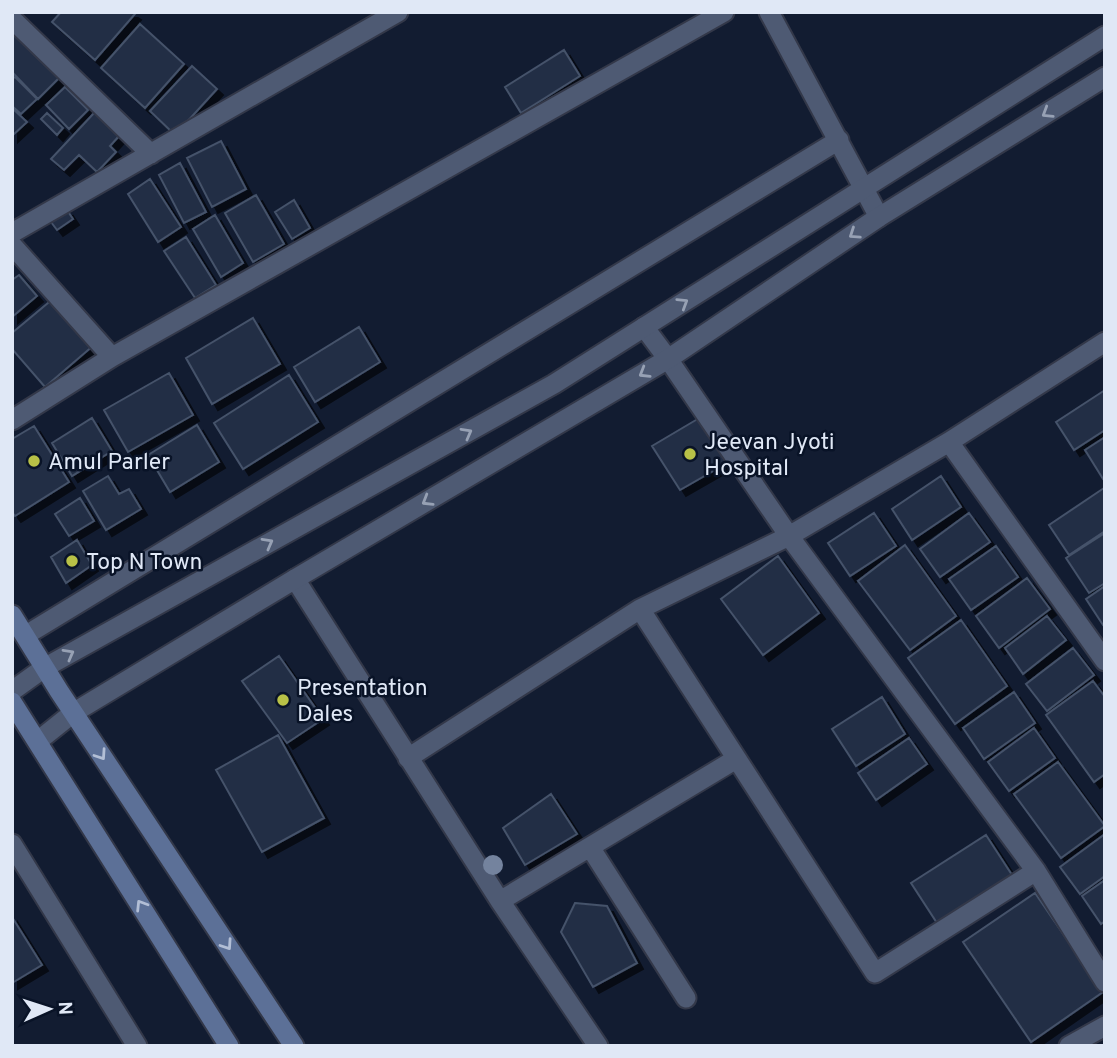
<svg xmlns="http://www.w3.org/2000/svg" width="1117" height="1058" viewBox="0 0 1117 1058" font-family="Overpass,sans-serif">
	<style>
		.building { fill: #242f45; stroke: #45526a; stroke-width: 2; filter: url(#shadow) }
		.lines { fill: none; stroke-linecap: round; stroke-linejoin: round }
		.minor-casing { stroke: #333849; stroke-width: 23 }
		.tertiary-casing { stroke: #333849; stroke-width: 23 }
		.secondary-casing { stroke: #333849; stroke-width: 23 }
		.minor { stroke: #4e5a73; stroke-width: 19 }
		.tertiary { stroke: #4e5a73; stroke-width: 19 }
		.secondary { stroke: #5c7097; stroke-width: 19 }
		.tree { fill: #74839e }
		.oneway { stroke: #97a1b4 }
		.oneway2 { stroke: #b2bed5 }
		.poi-dot { fill: #b8c147; stroke: #091327; stroke-width: 2.5 }
		.labels { text-anchor: middle; stroke-width: 5; stroke-linejoin: round; paint-order: stroke }
		.poi-label { font-size: 23px; fill: #e0e8f6; stroke: #091327; text-anchor: start }
	</style>
	<defs>
		<filter id="shadow"><feDropShadow dx="6" dy="6" stdDeviation="0" flood-color="#0009"/></filter>
	</defs>
	<rect width="100%" height="100%" fill="#121c31"/>
	<path class="building" d="M61 12H132L135 14 95 60 52 22Z
		M140 24 184 64 145 108 101 68Z
		M12 33 59 78 38 99 12 72Z
		M564 50 580 76 521 113 505 87Z
		M192 66 217 89 175 135 150 111Z
		M15 77 37 99 21 114 12 106V79Z
		M65 87 88 110 69 129 46 105Z
		M12 108 27 122 12 136Z
		M95 112 120 135 110 146 116 152 97 172 79 155 64 170 51 159Z
		M47 113 63 128 57 135 41 119Z
		M221 141 246 189 212 207 187 158Z
		M180 163 206 212 184 223 159 175Z
		M150 179 181 227 158 242 128 194Z
		M256 195 284 244 253 262 225 213Z
		M294 200 310 228 292 239 275 212Z
		M67 210 73 219 57 230 51 222Z
		M215 215 243 263 221 277 193 229Z
		M186 237 216 285 195 298 164 251Z
		M19 275 37 296 12 317V280Z
		M54 298 94 345 45 387 12 349V333Z
		M253 318 280 364 212 404 186 358Z
		M359 327 380 362 315 402 294 367Z
		M169 373 193 415 128 452 104 410Z
		M289 375 318 422 243 469 214 423Z
		M1105 390V430L1074 450 1056 422Z
		M701 417 729 462 680 490 652 446Z
		M92 418 112 451 72 476 52 443Z
		M197 425 219 462 170 492 148 455Z
		M34 426 69 482 15 516 12 512V439Z
		M1105 437V478L1103 479 1085 450Z
		M108 476 119 494 129 489 141 509 106 530 83 491Z
		M941 476 961 507 912 540 892 509Z
		M1104 488 1105 531 1069 555 1049 525Z
		M80 498 94 521 69 536 55 514Z
		M874 513 896 546 850 576 828 543Z
		M969 513 990 542 940 577 920 549Z
		M1105 533V583L1089 593 1066 558Z
		M77 540 92 565 66 583 51 557Z
		M905 545 956 616 910 650 858 581Z
		M996 546 1018 577 971 610 949 579Z
		M778 556 819 613 763 655 721 599Z
		M1027 578 1050 609 999 648 976 616Z
		M1105 586V624L1103 625 1086 599Z
		M1047 616 1066 640 1023 674 1005 648Z
		M961 620 1007 686 955 724 908 658Z
		M1073 648 1094 675 1047 711 1026 684Z
		M279 656 323 719 287 743 242 681Z
		M1093 681 1105 697V774L1094 782 1046 715Z
		M1014 692 1035 723 984 759 963 728Z
		M882 697 905 734 856 766 832 729Z
		M1034 728 1055 758 1009 791 988 762Z
		M278 735 324 818 262 852 216 770Z
		M909 738 927 764 876 800 858 773Z
		M1058 762 1105 826 1061 858 1014 794Z
		M551 794 577 834 525 865 503 828Z
		M1105 834V876L1080 894 1060 867Z
		M986 835 1012 875 937 923 911 883Z
		M1105 880V921L1101 924 1082 896Z
		M1035 893 1103 992 1031 1042 963 942Z
		M575 903 607 906 637 963 593 987 561 932Z
		M12 917 42 965 12 983Z"/>
	<g class="lines">
		<g class="minor-casing">
			<path id="minor" d="M769 12 879 217
				M12 19 151 154
				M12 233 398 12
				M12 245 112 357
				M644 327 668 359 789 536 1036 871 1105 982
				M12 420 112 357 724 12
				M949 442 1105 661
				M295 579 500 901 598 1046
				M640 609 875 973 1036 871
				M26 635 839 140
				M408 758 640 609 789 536 949 442 1105 342
				M12 844 137 1046
				M590 847 686 998
				M500 901 736 759
				M1069 1046 1105 1026"/>
		</g>
		<g class="tertiary-casing">
			<path id="tertiary" d="M12 691 44 668 554 384 1105 36
				M38 741 73 713 295 579 668 359 879 217 1105 77"/>
		</g>
		<g class="secondary-casing">
			<path id="secondary" d="M12 615 59 691 294 1046
				M12 702 229 1046"/>
		</g>
		<use href="#minor" class="minor"/>
		<use href="#tertiary" class="tertiary"/>
		<use href="#secondary" class="secondary"/>
	</g>
	<circle class="tree" cx="493" cy="865" r="10"/>
	<defs><path id="oneway-chevron" d="M-2-3.5L2.5 0L-2 3.5" fill="none" stroke-width="1.6" stroke-linecap="round" stroke-linejoin="round" transform="scale(1.75)"/></defs>
	<g class="oneway">
		<use href="#oneway-chevron" transform="translate(1047 113) rotate(148)"/>
		<use href="#oneway-chevron" transform="translate(854 234) rotate(146)"/>
		<use href="#oneway-chevron" transform="translate(683 303) rotate(-32)"/>
		<use href="#oneway-chevron" transform="translate(644 373) rotate(149)"/>
		<use href="#oneway-chevron" transform="translate(467 433) rotate(-29)"/>
		<use href="#oneway-chevron" transform="translate(427 501) rotate(149)"/>
		<use href="#oneway-chevron" transform="translate(268 543) rotate(-29)"/>
		<use href="#oneway-chevron" transform="translate(69 654) rotate(-29)"/>
	</g>
	<g class="oneway2">
		<use href="#oneway-chevron" transform="translate(101 755) rotate(56)"/>
		<use href="#oneway-chevron" transform="translate(141 905) rotate(-122)"/>
		<use href="#oneway-chevron" transform="translate(227 945) rotate(56)"/>
	</g>
	<g class="poi-dot">
		<circle cx="690" cy="454" r="7"/>
		<circle cx="34" cy="461" r="7"/>
		<circle cx="72" cy="561" r="7"/>
		<circle cx="283" cy="700" r="7"/>
	</g>
	<g class="labels">
		<g class="poi-label">
			<text x="704" y="449">Jeevan Jyoti<tspan x="704" dy="26">Hospital</tspan></text>
			<text x="48" y="469">Amul Parler</text>
			<text x="86" y="569">Top N Town</text>
			<text x="297" y="695">Presentation<tspan x="297" dy="26">Dales</tspan></text>
		</g>
	</g>
	<rect width="1117" height="1058" fill="none" stroke="#e0e8f6" stroke-width="28"/>
	<g transform="translate(49 1009) rotate(87)" stroke="#091327" stroke-width="5" paint-order="stroke">
	<path d="M0-5L12 26L0 18L-12 26Z" fill="#e0e8f6"/>
	<text y="-10" font-size="19" font-weight="bold" text-anchor="middle" fill="#e0e8f6">N</text>
	</g>
</svg>
